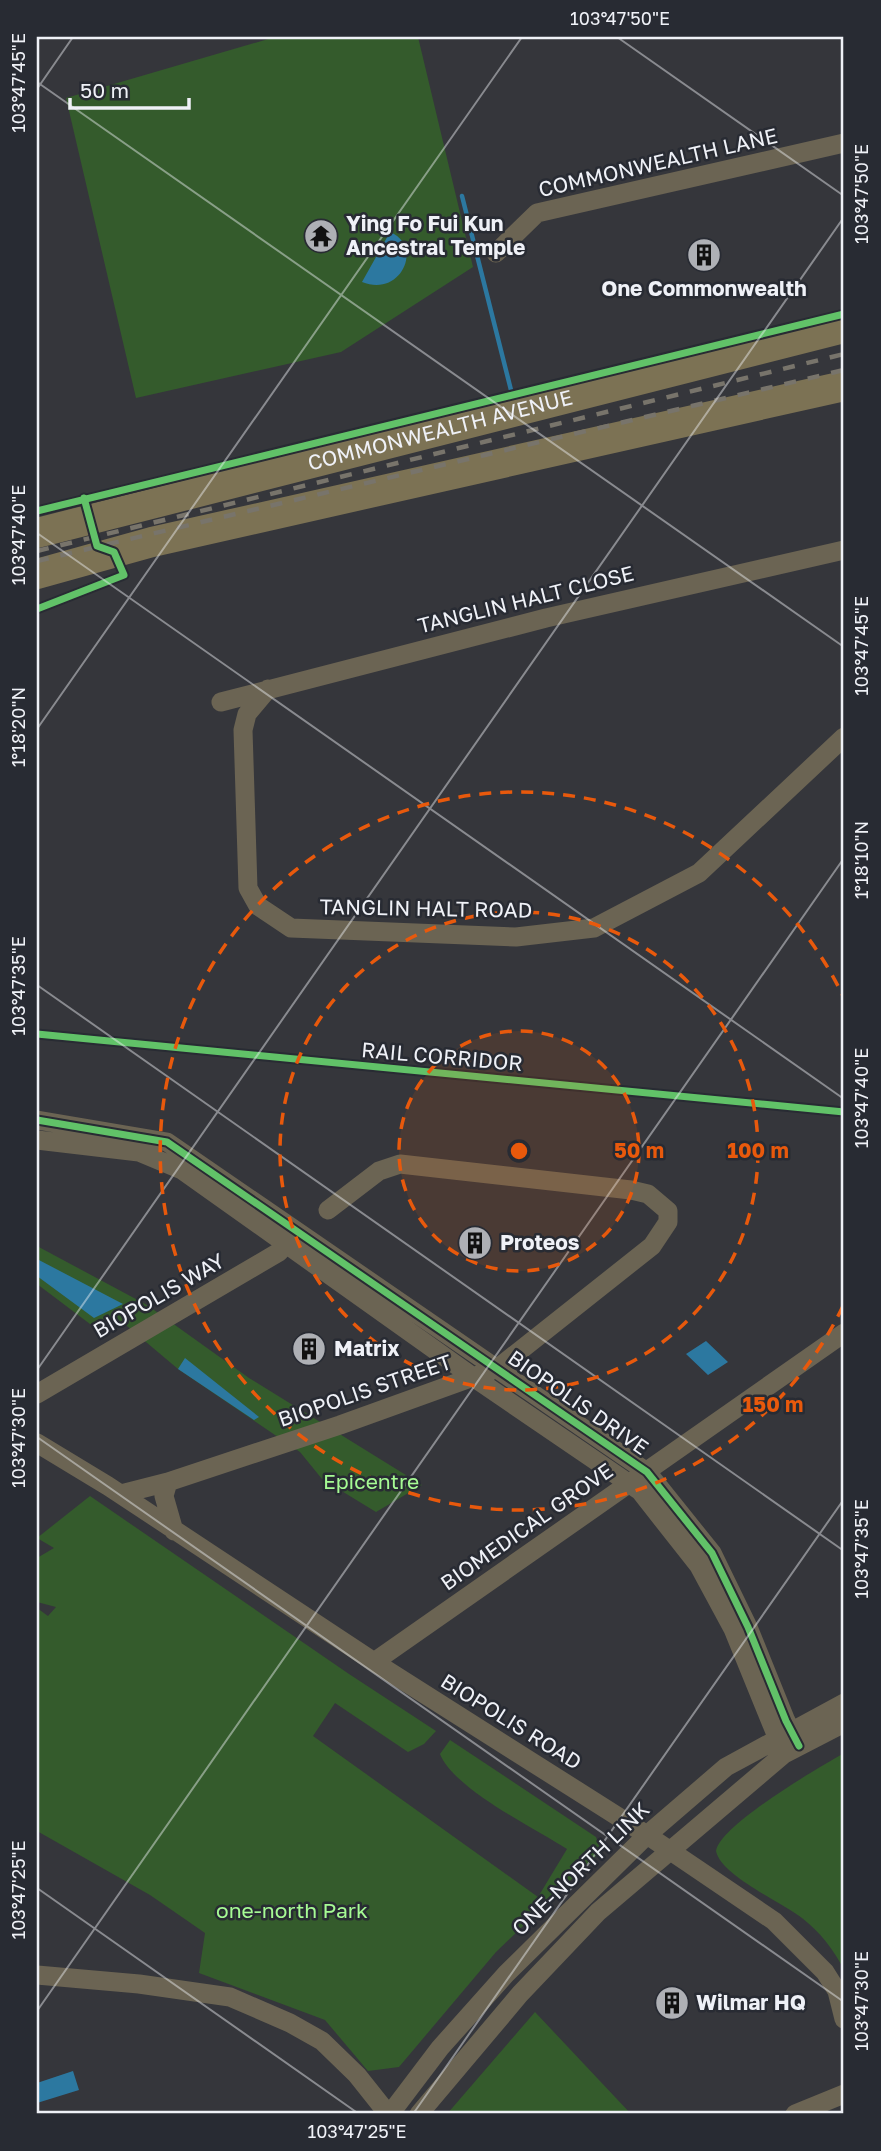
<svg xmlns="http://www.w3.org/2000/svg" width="881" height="2151" viewBox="0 0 881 2151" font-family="'Golos Text',sans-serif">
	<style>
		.green { fill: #345b2c }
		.water { fill: #2c78a0 }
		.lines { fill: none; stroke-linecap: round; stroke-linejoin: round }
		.stream { stroke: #2c78a0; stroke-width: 4.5 }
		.minor { stroke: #6b6453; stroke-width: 19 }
		.primary { stroke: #7c7254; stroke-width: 30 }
		.rail { stroke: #78746b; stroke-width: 4.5; stroke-dasharray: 12 12; stroke-linecap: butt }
		.cycleway-casing { stroke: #282b33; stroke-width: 11 }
		.cycleway { stroke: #61c268; stroke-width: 7 }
		.ticks { fill: none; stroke: #eff1f7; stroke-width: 2; stroke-opacity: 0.45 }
		.ring { fill: none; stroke: #e8590c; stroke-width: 3.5; stroke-dasharray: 12 9 }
		.labels { text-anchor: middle; stroke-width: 5; stroke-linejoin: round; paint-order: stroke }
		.street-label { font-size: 21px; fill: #eff1f7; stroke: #282b33 }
		.poi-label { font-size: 21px; font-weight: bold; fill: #eff1f7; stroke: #282b33; text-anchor: start }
		.park-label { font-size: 21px; fill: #a6fb94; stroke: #282b33 }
		.centre { fill: #e8590c; stroke: #282b33; stroke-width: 3.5 }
		.ring-label { font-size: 21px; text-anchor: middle; font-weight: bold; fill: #e8590c; stroke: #282b33; stroke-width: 5; stroke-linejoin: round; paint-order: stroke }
		.neatline { fill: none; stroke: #eff1f7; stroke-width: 2.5 }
		.ticks-label { font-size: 18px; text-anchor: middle; fill: #eff1f7 }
	</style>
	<rect width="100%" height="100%" fill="#35363b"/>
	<path class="green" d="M275 37H418L473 267 341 352 136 398 66 98Z
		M37 1246 147 1305 249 1378 422 1485 376 1512 322 1479 300 1452 178 1369 127 1326 90 1324 37 1284Z
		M90 1496 349 1674 436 1731 424 1744 408 1752 335 1703 313 1736 538 1897 567 1849C534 1828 454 1789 440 1754L450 1740 596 1837 601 1851 496 1952 399 2067 368 2071 325 2020 199 1973 205 1933 150 1895 37 1831V1608L48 1616 56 1607 37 1602V1558L54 1548 37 1538Z
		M844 1753V1970C834 1950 820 1932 802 1918 782 1902 721 1876 716 1851 720 1825 818 1768 844 1753Z
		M535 2012 631 2114H447Z"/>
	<path class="water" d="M390 232C424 246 401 298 362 282Z
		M37 1259 123 1304 94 1318 37 1276Z
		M706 1341 728 1362 708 1375 686 1354Z
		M185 1358 259 1417 254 1420 178 1369Z
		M73 2071 79 2090 37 2103V2083Z"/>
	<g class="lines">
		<path class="stream" d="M462 196 514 402"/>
		<path class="minor" d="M496 253 537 213 844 143
			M268 689 247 714 243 730 248 888 258 906 291 928 516 937 594 928 699 873 844 737
			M221 702 546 618 844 550
			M37 1120 167 1142 647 1472 712 1553 748 1627 786 1721 799 1746
			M37 1140 139 1152 182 1170 473 1377 640 1491 699 1566 733 1629 784 1754
			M37 1394 279 1252 295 1234
			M37 1443 108 1486 374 1662 647 1835 774 1921 825 1972 837 1991 844 2019
			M168 1482 164 1496 174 1531
			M121 1494 168 1482 340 1425 498 1368 652 1246 668 1222V1211L648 1194 631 1190 400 1164 379 1171 328 1210
			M374 1662 844 1333
			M37 1975 139 1984 230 1997 290 2023 322 2041 357 2075 388 2114
			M390 2114 440 2048 506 1974 647 1835 726 1767 844 1703
			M419 2114 520 1994 598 1912 784 1754 844 1723
			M795 2114 844 2094"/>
		<g class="primary">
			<path id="s1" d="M37 533 844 328"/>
			<path d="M37 574 152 542 844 386"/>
		</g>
		<path class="rail" d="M37 551 844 354
			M37 561 844 370"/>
		<g class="cycleway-casing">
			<path id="cycleway" d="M37 511 844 314
				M37 609 124 575 114 552 97 546 84 498
				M37 1034 844 1112
				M37 1120 167 1142 647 1472 712 1553 748 1627 786 1721 799 1746"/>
		</g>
		<use href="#cycleway" class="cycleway"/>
	</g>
	<path class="ticks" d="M617 37 844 196M37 82 844 647M37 89 73 37M37 533 844 1099M37 729 522 37M37 985 844 1551M37 1370 844 217M37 1437 844 2002M37 1888 359 2114M37 2011 844 858M413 2114 844 1499"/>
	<circle cx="519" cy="1151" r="120" fill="#e8590c" fill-opacity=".12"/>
	<g class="ring">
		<circle cx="519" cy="1151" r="120"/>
		<circle cx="519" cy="1151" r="239"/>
		<path d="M843 1306A359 359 0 1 1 843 996"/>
	</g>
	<defs>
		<g id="temple-disc" transform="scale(1.75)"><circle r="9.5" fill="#aeb0b5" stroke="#282b33"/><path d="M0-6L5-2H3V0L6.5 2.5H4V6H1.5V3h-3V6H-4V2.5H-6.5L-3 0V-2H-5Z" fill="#111"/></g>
		<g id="building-disc" transform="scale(1.75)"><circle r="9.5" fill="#aeb0b5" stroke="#282b33"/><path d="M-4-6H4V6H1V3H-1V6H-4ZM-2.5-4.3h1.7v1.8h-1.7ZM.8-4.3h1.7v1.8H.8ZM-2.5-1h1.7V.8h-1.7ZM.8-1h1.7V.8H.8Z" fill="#111"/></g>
	</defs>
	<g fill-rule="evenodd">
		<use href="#temple-disc" x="321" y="236"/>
		<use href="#building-disc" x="704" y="255"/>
		<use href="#building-disc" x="475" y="1243"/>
		<use href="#building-disc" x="309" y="1349"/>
		<use href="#building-disc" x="672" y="2003"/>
	</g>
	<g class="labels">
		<g class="street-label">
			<text transform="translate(658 163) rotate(-13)" y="7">COMMONWEALTH LANE</text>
			<text dy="7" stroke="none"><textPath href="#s1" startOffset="416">COMMONWEALTH AVENUE</textPath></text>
			<text transform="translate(526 600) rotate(-14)" y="7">TANGLIN HALT CLOSE</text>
			<text transform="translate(426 909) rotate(1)" y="7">TANGLIN HALT ROAD</text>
			<text transform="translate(442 1057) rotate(5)" y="7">RAIL CORRIDOR</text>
			<text transform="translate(159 1296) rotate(-30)" y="7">BIOPOLIS WAY</text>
			<text transform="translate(365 1391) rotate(-19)" y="7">BIOPOLIS STREET</text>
			<text transform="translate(578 1403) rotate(35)" y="7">BIOPOLIS DRIVE</text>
			<text transform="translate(527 1527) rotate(-35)" y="7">BIOMEDICAL GROVE</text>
			<text transform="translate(511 1722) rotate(32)" y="7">BIOPOLIS ROAD</text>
			<text transform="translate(581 1869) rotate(-44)" y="7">ONE-NORTH LINK</text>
		</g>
		<g class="poi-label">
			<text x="346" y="231">Ying Fo Fui Kun<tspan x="346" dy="24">Ancestral Temple</tspan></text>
			<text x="704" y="296" text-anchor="middle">One Commonwealth</text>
			<text x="500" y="1250">Proteos</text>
			<text x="334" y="1356">Matrix</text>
			<text x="696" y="2010">Wilmar HQ</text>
		</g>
		<g class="park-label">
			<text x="371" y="1489">Epicentre</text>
			<text x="292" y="1918">one-north Park</text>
		</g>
	</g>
	<circle cx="519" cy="1151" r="10" class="centre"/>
	<g class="ring-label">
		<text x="639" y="1158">50 m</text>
		<text x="758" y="1158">100 m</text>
		<text x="773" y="1412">150 m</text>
	</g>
	<rect width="881" height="2151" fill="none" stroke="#282b33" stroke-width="77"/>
	<path d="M70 98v10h119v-10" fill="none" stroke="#eff1f7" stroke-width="3.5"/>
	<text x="80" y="98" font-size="21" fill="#eff1f7" stroke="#282b33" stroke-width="5" paint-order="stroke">50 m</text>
	<rect x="38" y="38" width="804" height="2074" class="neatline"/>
	<g class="ticks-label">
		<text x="620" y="25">103°47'50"E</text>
		<text transform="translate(19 83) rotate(-90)" y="6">103°47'45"E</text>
		<text transform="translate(862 194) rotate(-90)" y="6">103°47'50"E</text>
		<text transform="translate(19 535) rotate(-90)" y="6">103°47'40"E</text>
		<text transform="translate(862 646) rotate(-90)" y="6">103°47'45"E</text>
		<text transform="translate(19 727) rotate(-90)" y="6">1°18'20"N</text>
		<text transform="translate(862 860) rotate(-90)" y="6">1°18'10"N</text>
		<text transform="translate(19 986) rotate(-90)" y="6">103°47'35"E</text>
		<text transform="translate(862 1098) rotate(-90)" y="6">103°47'40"E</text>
		<text transform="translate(19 1438) rotate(-90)" y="6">103°47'30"E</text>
		<text transform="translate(862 1549) rotate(-90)" y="6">103°47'35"E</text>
		<text transform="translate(19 1890) rotate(-90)" y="6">103°47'25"E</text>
		<text transform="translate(862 2001) rotate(-90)" y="6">103°47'30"E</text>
		<text x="357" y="2138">103°47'25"E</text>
	</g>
</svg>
